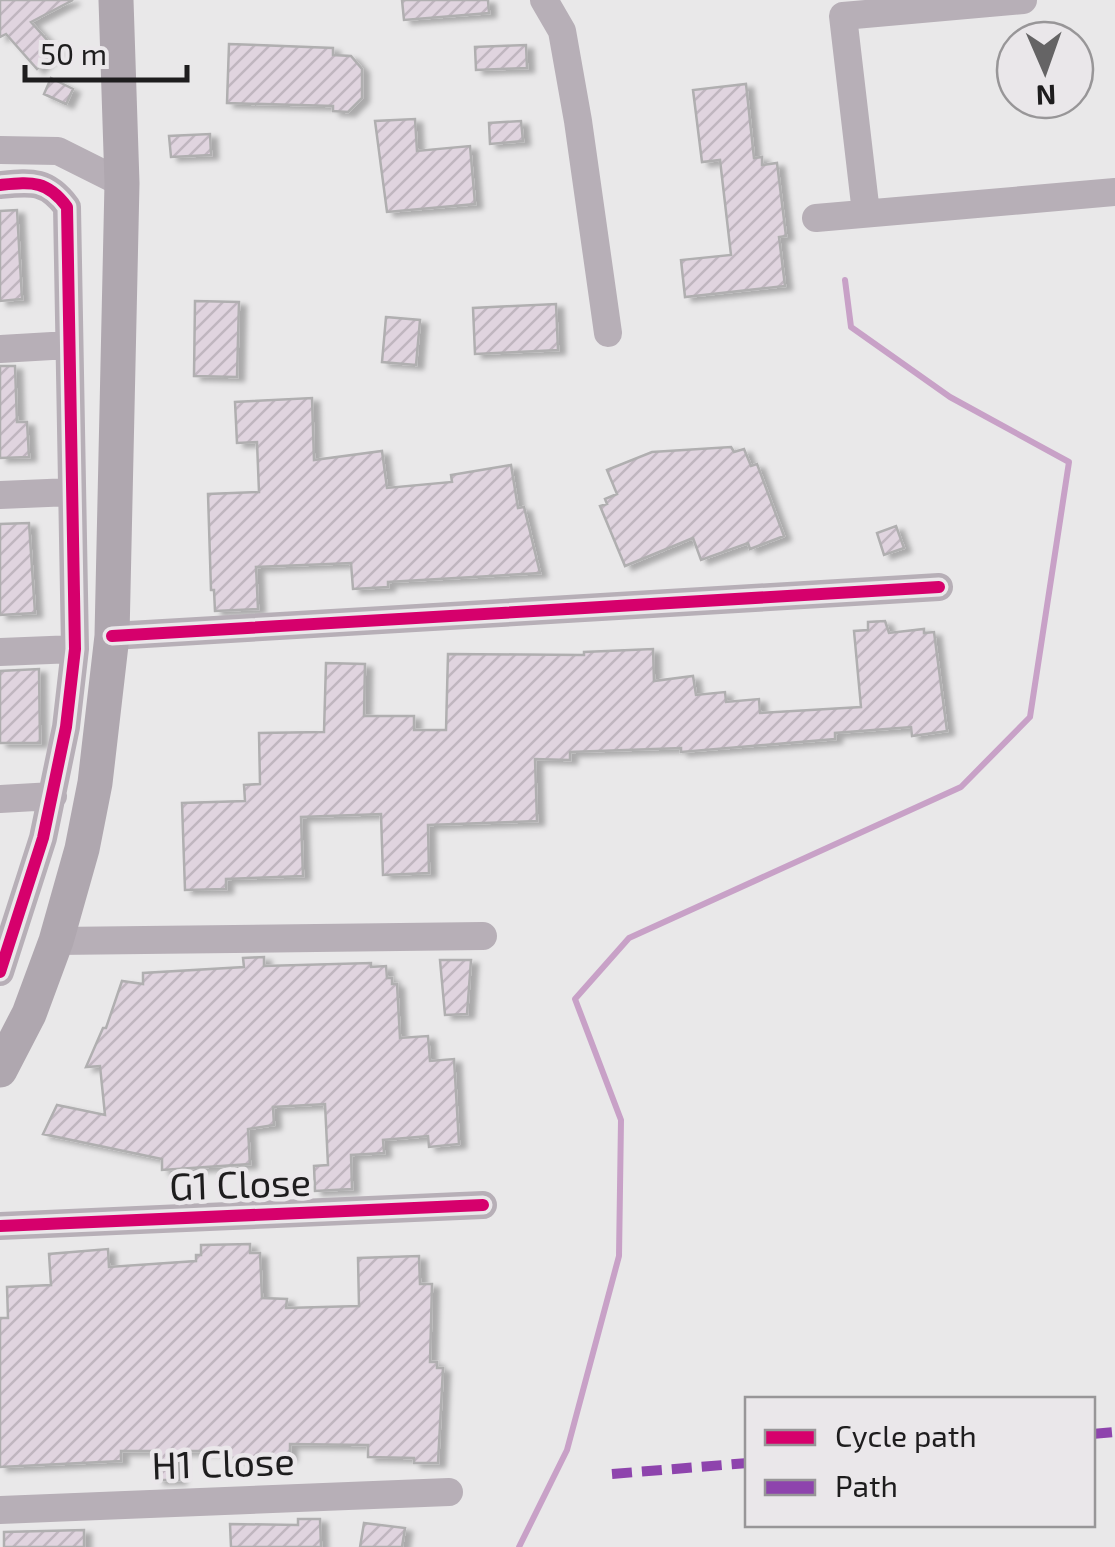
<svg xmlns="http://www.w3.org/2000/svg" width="1115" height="1547" viewBox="0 0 1115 1547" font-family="'Exo 2',sans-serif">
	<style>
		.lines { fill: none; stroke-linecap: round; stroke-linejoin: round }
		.stream { stroke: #c8a1c7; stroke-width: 6 }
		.building { fill: url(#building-hatch); stroke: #b0afb0; stroke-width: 2.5; filter: url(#shadow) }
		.minor { stroke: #b7afb7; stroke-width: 28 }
		.major { stroke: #afa7af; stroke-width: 35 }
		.quiet { stroke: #8e44ad; stroke-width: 10; stroke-dasharray: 20 10; stroke-linecap: butt }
		.cycleway-casing { stroke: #eae7ea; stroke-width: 19 }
		.cycleway { stroke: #d6006c; stroke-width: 12 }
		.labels { text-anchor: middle; stroke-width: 9; stroke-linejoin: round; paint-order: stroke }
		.street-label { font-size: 38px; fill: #1e1d1e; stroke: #eae7ea }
	</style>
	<defs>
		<pattern id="building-hatch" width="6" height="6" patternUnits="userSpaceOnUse" patternTransform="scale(2.5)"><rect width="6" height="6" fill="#e0d4df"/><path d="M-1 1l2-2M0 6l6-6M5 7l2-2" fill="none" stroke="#c0b6bf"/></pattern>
		<filter id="shadow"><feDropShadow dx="7" dy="4" stdDeviation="2.5" flood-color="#0004"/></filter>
	</defs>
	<rect width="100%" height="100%" fill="#e9e8e9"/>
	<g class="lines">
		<path class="stream" d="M519 1547 567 1450 619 1256 621 1120 575 999 629 938 961 787 1030 717 1069 462 950 397 851 327 845 280"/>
	</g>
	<path class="building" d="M0 0H73L31 22 57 51 37 69 6 34 0 37Z
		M402 0H488L489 13 404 20Z
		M229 44 333 48V55L351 56 362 69V98L348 112 333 111V106L227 103Z
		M526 45 527 68 476 70 475 47Z
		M51 78 73 89 66 104 44 94Z
		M746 84 754 158 762 157V165L777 163 786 236 779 237 785 286 685 297 681 260 731 255 720 160 702 162 693 90Z
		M415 119 417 151 470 146 475 204 387 212 375 121Z
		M521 121 523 141 490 144 489 123Z
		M210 134 211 155 171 157 169 136Z
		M17 210 22 299 0 301V211Z
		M195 301 239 302 237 377 194 376Z
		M556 304 558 350 475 354 473 308Z
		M386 317 420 320 416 365 382 362Z
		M0 366H15L17 422H27L29 457 0 458Z
		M312 398 314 460 382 451 387 488 452 482 451 475 511 465 518 508 524 507 540 573 388 582V587L353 589 351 563 256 567 258 609 215 611 214 590H211L208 494 259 492 257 442 237 443 235 402Z
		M731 447 734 452 744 449 751 466 757 464 784 536 750 549 748 543 701 560 693 538 625 566 600 506 607 504 605 499 617 494 607 470 652 452Z
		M29 523 35 613 0 615V524Z
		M896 526 904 548 884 555 877 533Z
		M885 621 889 633 924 629V633L934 632 947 731 912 736 911 727 835 733V739L681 752V748L570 752V760L535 759 537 821 428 825 429 873 383 875 381 814 301 817 303 876 226 879V889L185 890 182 803 245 801 244 785 260 784 259 733 324 732 326 663 365 664 364 716H414V730H446L448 654 584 655V652L653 649 654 681 693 676 696 695 725 692 726 702 759 699 760 713 861 707 854 631 868 630V622Z
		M39 669 40 743H0V671Z
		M264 957V966L371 963V967L386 966 387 978H392V984H397L400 1038 428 1036 430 1061 454 1059 459 1144 429 1147 428 1136 383 1140 384 1153 351 1155 352 1189 315 1191 314 1166 328 1165 325 1104 273 1107 274 1125 248 1129 250 1164 162 1170V1159L43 1134 57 1105 105 1115 100 1066 86 1067 103 1028H106L122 981 143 984V973L244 967 243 958Z
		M440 960H471L467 1014 445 1015Z
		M250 1244V1253H260L262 1298 287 1299 286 1308 359 1306 358 1258 419 1256 420 1284H432L430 1362H437V1368H443L438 1463H414V1458L368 1457V1445L290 1444V1457H264V1460L220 1457V1451H179V1480H157V1451H121V1461L0 1467V1318H8L7 1287 51 1285 49 1254 108 1249 109 1267 196 1261V1255H201V1245Z
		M298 1519H320L321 1547H231L230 1524 298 1525Z
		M364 1523 405 1528 402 1547H360Z
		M84 1530V1547H4V1532Z"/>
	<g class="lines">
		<path class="minor" d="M544 0 562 31 578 121 608 333
			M0 150 58 151 122 183
			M0 185C32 182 47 180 67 207L75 649 66 727 43 838 0 972
			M866 213 843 16 1023 0
			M816 218 1115 192
			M0 349 69 345
			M0 495 71 492
			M112 636 939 587
			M0 652 75 649
			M0 799 53 796
			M56 941 483 936
			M0 1226 483 1205
			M0 1510 449 1492"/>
		<path class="major" d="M0 1070 29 1014 56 941 82 849 95 783 112 636 122 183 116 0"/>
		<path class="quiet" d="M1092 1434 1115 1432
			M612 1474 748 1463"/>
		<g class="cycleway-casing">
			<path id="cycleway" d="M0 185C32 182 47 180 67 207L75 649 66 727 43 838 0 972
				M112 636 939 587
				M0 1226 483 1205"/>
		</g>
		<use href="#cycleway" class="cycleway"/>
	</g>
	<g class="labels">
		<g class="street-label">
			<text transform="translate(240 1185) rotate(-2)" y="13">G1 Close</text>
			<text transform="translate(223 1464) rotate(-2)" y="13">H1 Close</text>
		</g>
	</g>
	<rect x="745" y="1397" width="350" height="130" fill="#eae7ea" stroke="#989698" stroke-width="2.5"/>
	<rect x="765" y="1430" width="50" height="15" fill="#d6006c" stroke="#989698" stroke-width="2.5"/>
	<text x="835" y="1447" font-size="30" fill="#1e1d1e">Cycle path</text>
	<rect x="765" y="1480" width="50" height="15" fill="#8e44ad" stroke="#989698" stroke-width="2.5"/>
	<text x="835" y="1497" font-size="30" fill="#1e1d1e">Path</text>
	<g transform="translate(1045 70) rotate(178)"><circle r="48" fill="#eae7ea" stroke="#989698" stroke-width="2.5"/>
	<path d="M0-8L18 38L0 25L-18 38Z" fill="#656465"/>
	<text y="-15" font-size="28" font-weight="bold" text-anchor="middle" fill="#1e1d1e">N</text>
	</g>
	<path d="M25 65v15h162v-15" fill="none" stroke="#1e1d1e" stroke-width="5"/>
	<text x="40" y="65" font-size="30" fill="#1e1d1e" stroke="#eae7ea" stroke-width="8" paint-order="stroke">50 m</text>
</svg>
